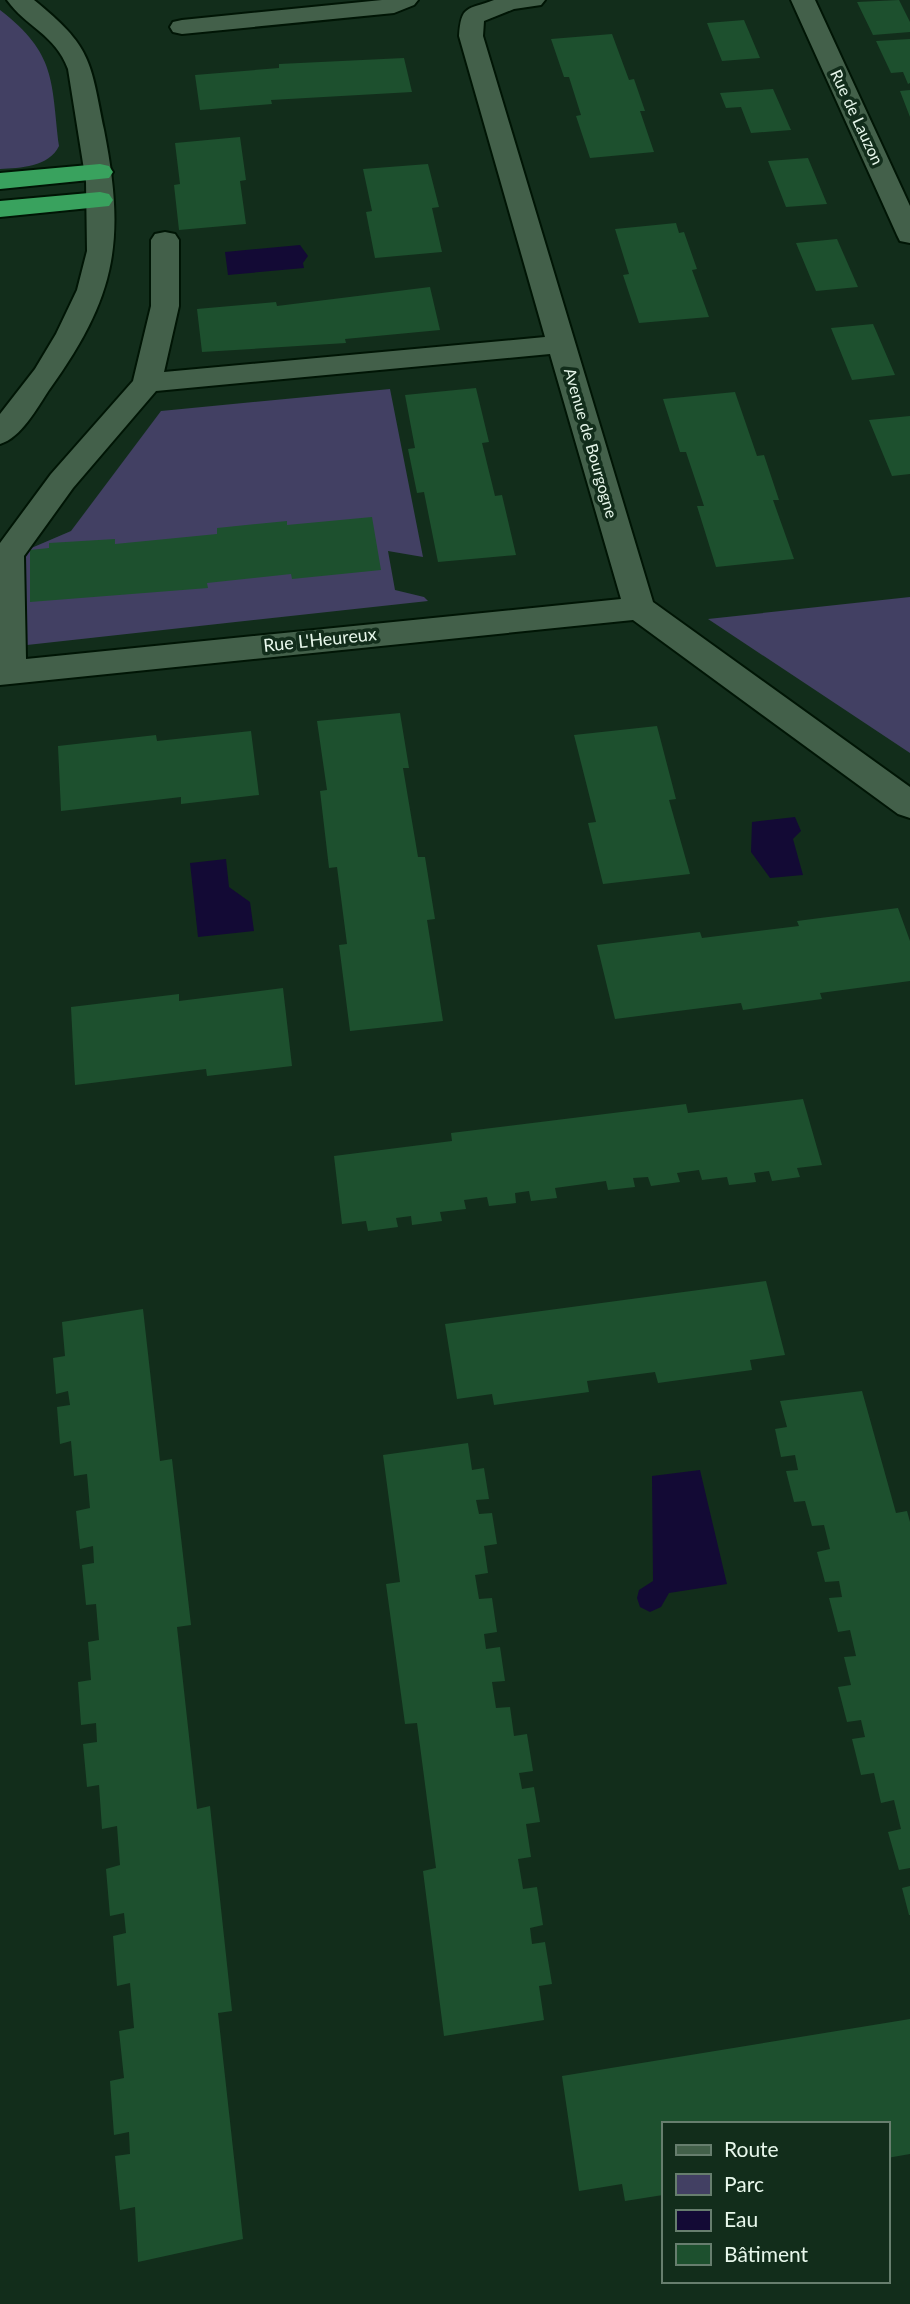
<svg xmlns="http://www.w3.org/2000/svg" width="910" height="2304" viewBox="0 0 910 2304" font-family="Lato,sans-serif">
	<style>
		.green { fill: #424063 }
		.water { fill: #130a35 }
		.building { fill: #1d502e }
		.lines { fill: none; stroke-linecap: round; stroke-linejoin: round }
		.minor-casing { stroke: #001505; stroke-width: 4 }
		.highway-casing { stroke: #001505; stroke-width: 4 }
		.minor { fill: #43604a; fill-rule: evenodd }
		.highway { fill: #39a25e; fill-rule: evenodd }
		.labels { text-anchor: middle; stroke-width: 7; stroke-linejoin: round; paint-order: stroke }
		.far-street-label { font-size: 16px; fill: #e7f7eb; stroke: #122d1b }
		.street-label { font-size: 18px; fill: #e7f7eb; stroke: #122d1b }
	</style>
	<rect width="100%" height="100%" fill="#122d1b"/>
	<path class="green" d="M0 10C57 54 51 81 59 146 49 167 20 168 0 169Z
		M390 389 423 557 388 551 395 590 424 597 428 601 27 645 22 552 71 531 161 411Z
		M910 597V753L708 619Z"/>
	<path class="water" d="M300 245 308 256 303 263 304 268 228 275 225 252Z
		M795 817 801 831 793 839 803 875 770 878 751 852 752 822Z
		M226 859 229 887 250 902 254 931 198 937 190 863Z
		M700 1470 727 1584 669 1593 661 1607 650 1612 640 1607 637 1598 639 1590 653 1581 652 1476Z"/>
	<path class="building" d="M899 0 910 22V32L873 35 857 2Z
		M744 20 760 58 722 61 707 23Z
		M612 34 629 80 634 79 645 111H640L654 152 590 158 576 116 581 115 569 77H564L551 39Z
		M910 39V83L908 84 903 72 891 73 876 41Z
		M404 58 412 92 271 100 272 104 200 110 195 75 279 68V64Z
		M773 89 791 130 751 133 741 107 726 108 720 93Z
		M910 90V117L900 91Z
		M240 137 246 180 240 181 246 224 179 230 174 185 180 184 175 143Z
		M808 158 827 204 786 207 768 161Z
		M428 164 439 207 432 208 442 252 375 258 366 212 372 211 363 169Z
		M676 223 679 233 684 232 697 269 692 270 709 317 639 323 623 275 629 274 615 229Z
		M837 239 858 287 816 291 796 243Z
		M430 287 440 330 345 339 346 343 202 352 197 309 276 302 277 306Z
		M873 324 895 375 852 380 831 328Z
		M476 388 489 442 482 443 495 496 502 495 516 555 438 562 424 492 417 493 408 449 415 448 405 395Z
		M735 392 757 456 764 455 779 500H773L794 559 716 567 697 506H704L686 452H680L663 399Z
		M910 416V474L892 476 869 420Z
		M372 517 381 570 292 579 291 574 207 583 208 588 30 602V550L49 548V543L115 539V544L217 534V528L287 521V525Z
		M400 713 409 768H403L418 857H425L435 919 427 920 443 1021 350 1031 339 945 347 944 337 867 329 868 320 791 327 790 317 721Z
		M657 726 676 799 669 800 690 874 603 884 588 823 596 822 574 735Z
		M251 731 259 795 181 804V797L61 811 58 746 156 735 157 741Z
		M898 908 910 941V981L820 993 822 999 743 1010 741 1003 615 1019 597 945 700 932 702 938 799 926 797 921Z
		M283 988 292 1066 207 1076 206 1069 75 1085 71 1007 179 994V1001Z
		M803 1099 822 1165 797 1168 800 1177 772 1181 769 1171 754 1173 756 1182 729 1185 727 1177 702 1180 699 1170 677 1173 680 1182 651 1186 648 1177 633 1178 635 1187 608 1190 606 1181 555 1188 557 1198 531 1201 529 1191 515 1193 516 1203 489 1206 487 1197 464 1200 466 1209 440 1212 442 1221 412 1225 411 1216 396 1218 398 1227 368 1231 366 1221 342 1224 334 1156 452 1141 451 1133 686 1104 688 1113Z
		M766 1281 785 1355 750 1360 752 1370 658 1383 655 1372 587 1381 589 1392 494 1405 492 1394 457 1399 445 1324Z
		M143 1309 160 1461 172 1459 191 1625 177 1627 197 1809 210 1806 232 2011 218 2013 243 2239 138 2262 135 2207 120 2210 115 2156 130 2154 129 2132 114 2135 110 2081 124 2078 119 2031 134 2028 130 1983 117 1986 113 1936 126 1933 124 1913 110 1916 106 1869 120 1865 117 1826 102 1829 99 1785 87 1787 83 1744 97 1742 96 1723 81 1725 78 1682 91 1680 88 1642 99 1640 96 1604 86 1605 82 1565 94 1563 93 1546 80 1549 76 1511 90 1508 87 1474 74 1476 71 1441 60 1444 57 1407 70 1405 68 1391 56 1394 53 1358 65 1356 62 1322Z
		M862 1391 896 1513 907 1511 910 1522V1868L899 1870 888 1832 901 1829 894 1800 881 1803 874 1773 861 1775 852 1739 865 1737 861 1720 847 1722 838 1687 851 1685 844 1657 856 1656 850 1630 838 1632 829 1598 842 1597 839 1581 825 1582 817 1552 830 1549 824 1525 812 1526 805 1501 794 1502 786 1471 798 1470 795 1455 781 1457 775 1429 787 1427 780 1401Z
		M468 1443 472 1470 484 1468 489 1499 476 1500 479 1514 492 1513 497 1544 484 1546 488 1573 475 1575 479 1599 492 1598 497 1632 484 1634 486 1649 500 1647 505 1681 492 1682 496 1708 510 1707 514 1736 527 1734 533 1771 519 1773 522 1789 534 1787 540 1822 526 1824 531 1857 518 1859 523 1889 537 1887 543 1925 530 1928 532 1944 545 1942 552 1984 539 1986 544 2020 444 2036 423 1871 436 1868 417 1723 405 1724 386 1584 400 1582 383 1455Z
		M910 1886V1915H909L902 1888Z
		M910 2019V2154L887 2158V2124H663V2195L625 2201 622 2184 579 2191 562 2076Z"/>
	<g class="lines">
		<g class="minor-casing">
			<path id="minor" d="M7 0H34C92 47 90 60 104 130 126 242 116 297 49 390 37 408 21 438 0 444V414L35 369 56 334 77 290 87 251 86 182 68 69C55 34 26 27 7 0Z
				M382 0H418L414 5 394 13 182 34 173 32 170 27 173 22 182 20Z
				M494 0H545L541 5 514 9 484 21 483 36 653 602 910 787V818L898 814 633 620 0 685V543L51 474 133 381 151 306V240L155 234 165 232 175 234 179 240V306L164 372 545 337 459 36C461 5 467 10 494 0ZM550 354 621 599 26 659 24 556 73 488 156 391Z
				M791 0H815L910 206V243L900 241 897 235Z"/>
		</g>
		<g class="highway-casing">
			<path id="highway" d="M100 164 109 166 113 172 109 178 0 189V173Z
				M100 192 109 194 113 200 109 206 0 217V201Z"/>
		</g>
		<use href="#minor" class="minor"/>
		<use href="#highway" class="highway"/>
	</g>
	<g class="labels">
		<g class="far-street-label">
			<text transform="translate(857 117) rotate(65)" y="6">Rue de Lauzon</text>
			<text transform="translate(591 443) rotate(74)" y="6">Avenue de Bourgogne</text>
		</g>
		<g class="street-label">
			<text transform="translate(320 640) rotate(-6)" y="6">Rue L'Heureux</text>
		</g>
	</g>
	<rect x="662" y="2122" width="228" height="161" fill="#122d1b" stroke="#677e6e" stroke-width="2"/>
	<rect x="676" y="2145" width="35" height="10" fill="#43604a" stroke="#677e6e" stroke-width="2"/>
	<text x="724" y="2157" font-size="21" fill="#e7f7eb">Route</text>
	<rect x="676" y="2174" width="35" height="21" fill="#424063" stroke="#677e6e" stroke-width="2"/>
	<text x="724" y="2192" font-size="21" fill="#e7f7eb">Parc</text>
	<rect x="676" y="2210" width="35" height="21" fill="#130a35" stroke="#677e6e" stroke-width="2"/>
	<text x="724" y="2227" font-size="21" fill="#e7f7eb">Eau</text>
	<rect x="676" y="2244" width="35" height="21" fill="#1d502e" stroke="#677e6e" stroke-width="2"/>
	<text x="724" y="2262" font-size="21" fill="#e7f7eb">Bâtiment</text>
</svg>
